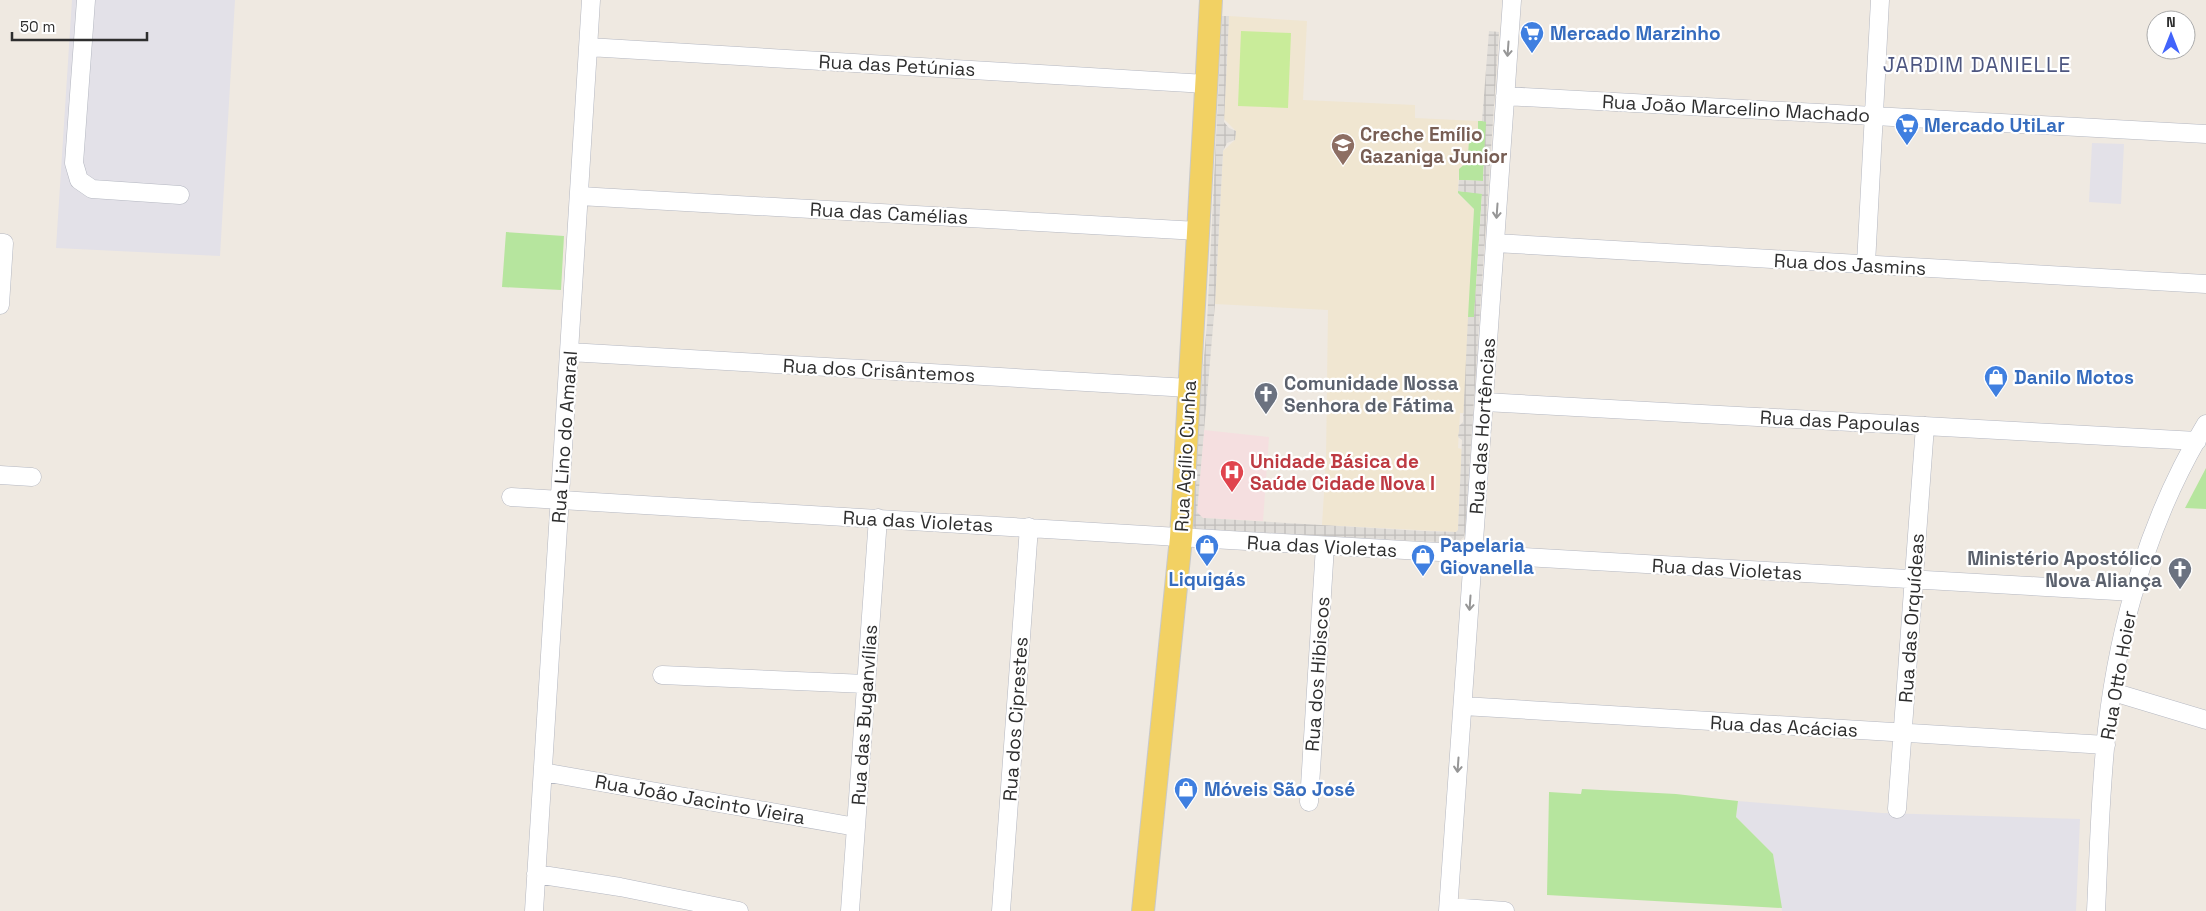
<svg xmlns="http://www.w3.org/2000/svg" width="2206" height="911" viewBox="0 0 2206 911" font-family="'Space Grotesk',sans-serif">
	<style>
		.industrial { fill: #e3e1e8 }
		.education { fill: #f0e6d1 }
		.medical { fill: #f5dfe0 }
		.grass { fill: #b6e59e }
		.pitch { fill: #c9ec9a }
		.plaza { fill: url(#plaza-grid) }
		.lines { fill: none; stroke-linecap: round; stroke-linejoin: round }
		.minor-casing { stroke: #b4b7c1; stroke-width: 19 }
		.major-casing { stroke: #c9c9c9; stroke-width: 24 }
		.minor { stroke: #fff; stroke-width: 18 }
		.major { stroke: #f2d163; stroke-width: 22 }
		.oneway { stroke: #969696 }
		.labels { text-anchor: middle; stroke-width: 4.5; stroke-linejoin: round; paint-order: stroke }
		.shop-label { font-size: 19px; font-weight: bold; fill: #366cbe; stroke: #fff; text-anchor: start }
		.street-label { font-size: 19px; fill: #2e2e2e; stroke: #fff }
		.education-label { font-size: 19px; font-weight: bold; fill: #785e54; stroke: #fff; text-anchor: start }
		.worship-label { font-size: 19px; font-weight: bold; fill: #5b616d; stroke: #fff; text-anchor: start }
		.health-label { font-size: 19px; font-weight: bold; fill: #be3a42; stroke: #fff; text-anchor: start }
		.quarter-label { font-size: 21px; letter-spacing: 1px; fill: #4d5680; stroke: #fff }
	</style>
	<defs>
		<pattern id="plaza-grid" width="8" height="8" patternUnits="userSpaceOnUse" patternTransform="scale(1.25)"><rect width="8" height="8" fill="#dfdcd8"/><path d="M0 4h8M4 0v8" fill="none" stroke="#c0bdba"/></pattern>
	</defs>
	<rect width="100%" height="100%" fill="#efe9e1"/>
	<path class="industrial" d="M72 0H235L220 256 56 248Z
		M2092 143 2124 144 2121 204 2089 202Z
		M1738 801 1882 813 2080 819 2076 911H1782L1773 854 1736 817Z"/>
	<path class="education" d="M1229 16 1307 21 1303 100 1415 105V118L1478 121V133L1469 141 1468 163 1459 169 1458 194 1474 209 1464 413H1460L1458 448 1462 449 1458 530 1456 532 1322 525 1326 460 1328 310 1215 304 1223 151 1235 140 1236 131 1224 119Z"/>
	<path class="medical" d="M1204 430 1269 437 1263 521 1202 518 1197 512Z"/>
	<path class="grass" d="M1478 121H1487L1484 156 1468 155 1469 140 1478 133Z
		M1468 161 1484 162 1483 181 1459 180V169Z
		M1458 191 1482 193 1474 317H1468L1474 209 1458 193Z
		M506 232 564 236 561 290 502 287Z
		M2206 468V509L2185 508Z
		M1582 789 1676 794 1738 801 1736 817 1773 854 1782 908 1547 895 1549 792 1581 794Z"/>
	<path class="pitch" d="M1241 31 1291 33 1288 108 1238 106Z"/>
	<path class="plaza" d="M1222 16H1229L1224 122 1229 128 1236 131 1235 140 1227 143 1223 151 1215 304 1197 512 1203 518 1423 531 1456 532 1458 530 1462 440 1458 437 1459 431V426L1463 422 1468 317H1474L1482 194 1458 191 1459 180 1483 181 1484 162 1468 161V155L1484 156 1486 122 1482 121 1489 31 1499 32 1465 532 1464 537 1457 543 1196 529 1191 525 1190 519 1207 323Z"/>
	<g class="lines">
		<g class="minor-casing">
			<path id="minor" d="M86 0 74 163 79 180 92 189 180 195
				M588 47 1206 84
				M1505 96 2206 134
				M579 196 1198 231
				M0 243H4L0 305
				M1495 243 2206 284
				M1866 264 1880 0
				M569 352 1189 388
				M1484 402 2197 441
				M0 475 32 477
				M511 497 1195 538 2134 592
				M662 675 866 684
				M2113 692 2206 720
				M1463 706 2106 745
				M543 772 856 827
				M1309 802 1325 546
				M1897 809 1925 426
				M536 874 620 887 739 911
				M1449 907 1505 911
				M534 911 591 0
				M850 911 878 518
				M1001 911 1029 527
				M1448 911 1512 0
				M2096 911C2099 851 2100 789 2107 729 2119 623 2150 516 2206 424"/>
		</g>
		<g class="major-casing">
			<path id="major" d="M1143 911 1181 538 1211 0"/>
		</g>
		<use href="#minor" class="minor"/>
		<use href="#major" class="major"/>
	</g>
	<defs><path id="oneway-shaft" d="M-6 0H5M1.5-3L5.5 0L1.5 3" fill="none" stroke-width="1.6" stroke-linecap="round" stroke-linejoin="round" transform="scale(1.25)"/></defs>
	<g class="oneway">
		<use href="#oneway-shaft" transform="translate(1508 49) rotate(94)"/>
		<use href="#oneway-shaft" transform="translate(1497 211) rotate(94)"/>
		<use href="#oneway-shaft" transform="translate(1470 603) rotate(94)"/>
		<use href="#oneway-shaft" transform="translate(1458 765) rotate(94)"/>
	</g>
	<defs>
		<g id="supermarket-pin" transform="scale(1.25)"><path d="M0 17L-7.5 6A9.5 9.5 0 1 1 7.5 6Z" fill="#3f7fe0" stroke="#fff"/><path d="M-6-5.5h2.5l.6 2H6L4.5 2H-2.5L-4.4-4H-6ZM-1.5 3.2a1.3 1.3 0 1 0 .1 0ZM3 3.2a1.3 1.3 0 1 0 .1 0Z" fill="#fff"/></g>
		<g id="school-pin" transform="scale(1.25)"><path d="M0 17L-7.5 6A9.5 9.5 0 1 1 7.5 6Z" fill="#8d6e63" stroke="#fff"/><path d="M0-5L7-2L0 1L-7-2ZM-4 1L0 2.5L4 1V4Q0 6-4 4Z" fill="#fff"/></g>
		<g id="shop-pin" transform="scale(1.25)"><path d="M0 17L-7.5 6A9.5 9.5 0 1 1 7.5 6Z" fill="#3f7fe0" stroke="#fff"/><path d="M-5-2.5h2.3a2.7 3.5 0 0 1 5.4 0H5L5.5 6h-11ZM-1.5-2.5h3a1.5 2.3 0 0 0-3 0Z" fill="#fff"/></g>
		<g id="church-pin" transform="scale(1.25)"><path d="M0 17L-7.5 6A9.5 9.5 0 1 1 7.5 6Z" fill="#6b7280" stroke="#fff"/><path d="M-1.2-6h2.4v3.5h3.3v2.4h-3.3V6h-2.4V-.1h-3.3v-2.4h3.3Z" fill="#fff"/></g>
		<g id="hospital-pin" transform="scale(1.25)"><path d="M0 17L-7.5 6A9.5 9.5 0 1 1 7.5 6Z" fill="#e0444e" stroke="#fff"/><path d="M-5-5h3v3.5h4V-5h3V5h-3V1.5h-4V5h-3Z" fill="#fff"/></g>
	</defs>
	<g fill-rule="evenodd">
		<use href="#supermarket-pin" x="1532" y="33"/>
		<use href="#supermarket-pin" x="1907" y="125"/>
		<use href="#school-pin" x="1343" y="145"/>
		<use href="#shop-pin" x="1996" y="377"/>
		<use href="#church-pin" x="1266" y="394"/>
		<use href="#hospital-pin" x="1232" y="472"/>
		<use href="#shop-pin" x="1207" y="546"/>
		<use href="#shop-pin" x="1423" y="556"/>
		<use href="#church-pin" x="2180" y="569"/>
		<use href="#shop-pin" x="1186" y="789"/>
	</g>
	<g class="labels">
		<g class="shop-label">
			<text x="1550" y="40">Mercado Marzinho</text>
			<text x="1924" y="132">Mercado UtiLar</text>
			<text x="2014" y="384">Danilo Motos</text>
			<text x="1440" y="552">Papelaria<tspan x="1440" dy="22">Giovanella</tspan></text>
			<text x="1207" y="586" text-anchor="middle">Liquigás</text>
			<text x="1204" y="796">Móveis São José</text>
		</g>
		<g class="street-label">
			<text transform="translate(897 65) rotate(3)" y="7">Rua das Petúnias</text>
			<text transform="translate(1736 108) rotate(3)" y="7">Rua João Marcelino Machado</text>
			<text transform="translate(889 213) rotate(3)" y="7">Rua das Camélias</text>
			<text transform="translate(1850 264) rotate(3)" y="7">Rua dos Jasmins</text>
			<text transform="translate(879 370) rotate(3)" y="7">Rua dos Crisântemos</text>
			<text transform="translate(1840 421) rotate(3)" y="7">Rua das Papoulas</text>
			<text transform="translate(1482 426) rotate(-86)" y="7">Rua das Hortências</text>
			<text transform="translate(564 437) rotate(-86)" y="7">Rua Lino do Amaral</text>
			<text transform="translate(1185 456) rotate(-87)" y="7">Rua Agílio Cunha</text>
			<text transform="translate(918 521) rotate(3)" y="7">Rua das Violetas</text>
			<text transform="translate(1322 546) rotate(3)" y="7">Rua das Violetas</text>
			<text transform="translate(1727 569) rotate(3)" y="7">Rua das Violetas</text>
			<text transform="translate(1911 618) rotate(-86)" y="7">Rua das Orquídeas</text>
			<text transform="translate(1317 674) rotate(-86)" y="7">Rua dos Hibiscos</text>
			<text transform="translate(2118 675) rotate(-80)" y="7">Rua Otto Hoier</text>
			<text transform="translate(864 715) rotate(-86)" y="7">Rua das Buganvílias</text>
			<text transform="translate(1015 719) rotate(-86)" y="7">Rua dos Ciprestes</text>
			<text transform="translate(1784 726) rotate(3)" y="7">Rua das Acácias</text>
			<text transform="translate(700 799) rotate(10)" y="7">Rua João Jacinto Vieira</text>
		</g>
		<g class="education-label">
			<text x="1360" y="141">Creche Emílio<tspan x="1360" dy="22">Gazaniga Junior</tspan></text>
		</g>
		<g class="worship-label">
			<text x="1284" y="390">Comunidade Nossa<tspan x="1284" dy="22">Senhora de Fátima</tspan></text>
			<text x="2162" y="565" text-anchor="end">Ministério Apostólico<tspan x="2162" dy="22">Nova Aliança</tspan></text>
		</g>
		<g class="health-label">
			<text x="1250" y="468">Unidade Básica de<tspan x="1250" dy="22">Saúde Cidade Nova I</tspan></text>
		</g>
		<g class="quarter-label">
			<text x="1977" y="72">JARDIM DANIELLE</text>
		</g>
	</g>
	<g transform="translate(2171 35)"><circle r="24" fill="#ffffff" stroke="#ababab"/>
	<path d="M0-4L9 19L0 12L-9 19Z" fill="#4264fb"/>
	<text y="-8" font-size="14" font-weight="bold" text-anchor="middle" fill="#2e2e2e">N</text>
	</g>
	<path d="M12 32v8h135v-8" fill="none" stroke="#2e2e2e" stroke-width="2.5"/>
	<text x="20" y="32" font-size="15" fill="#2e2e2e" stroke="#ffffff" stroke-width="4" paint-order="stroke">50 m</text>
</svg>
